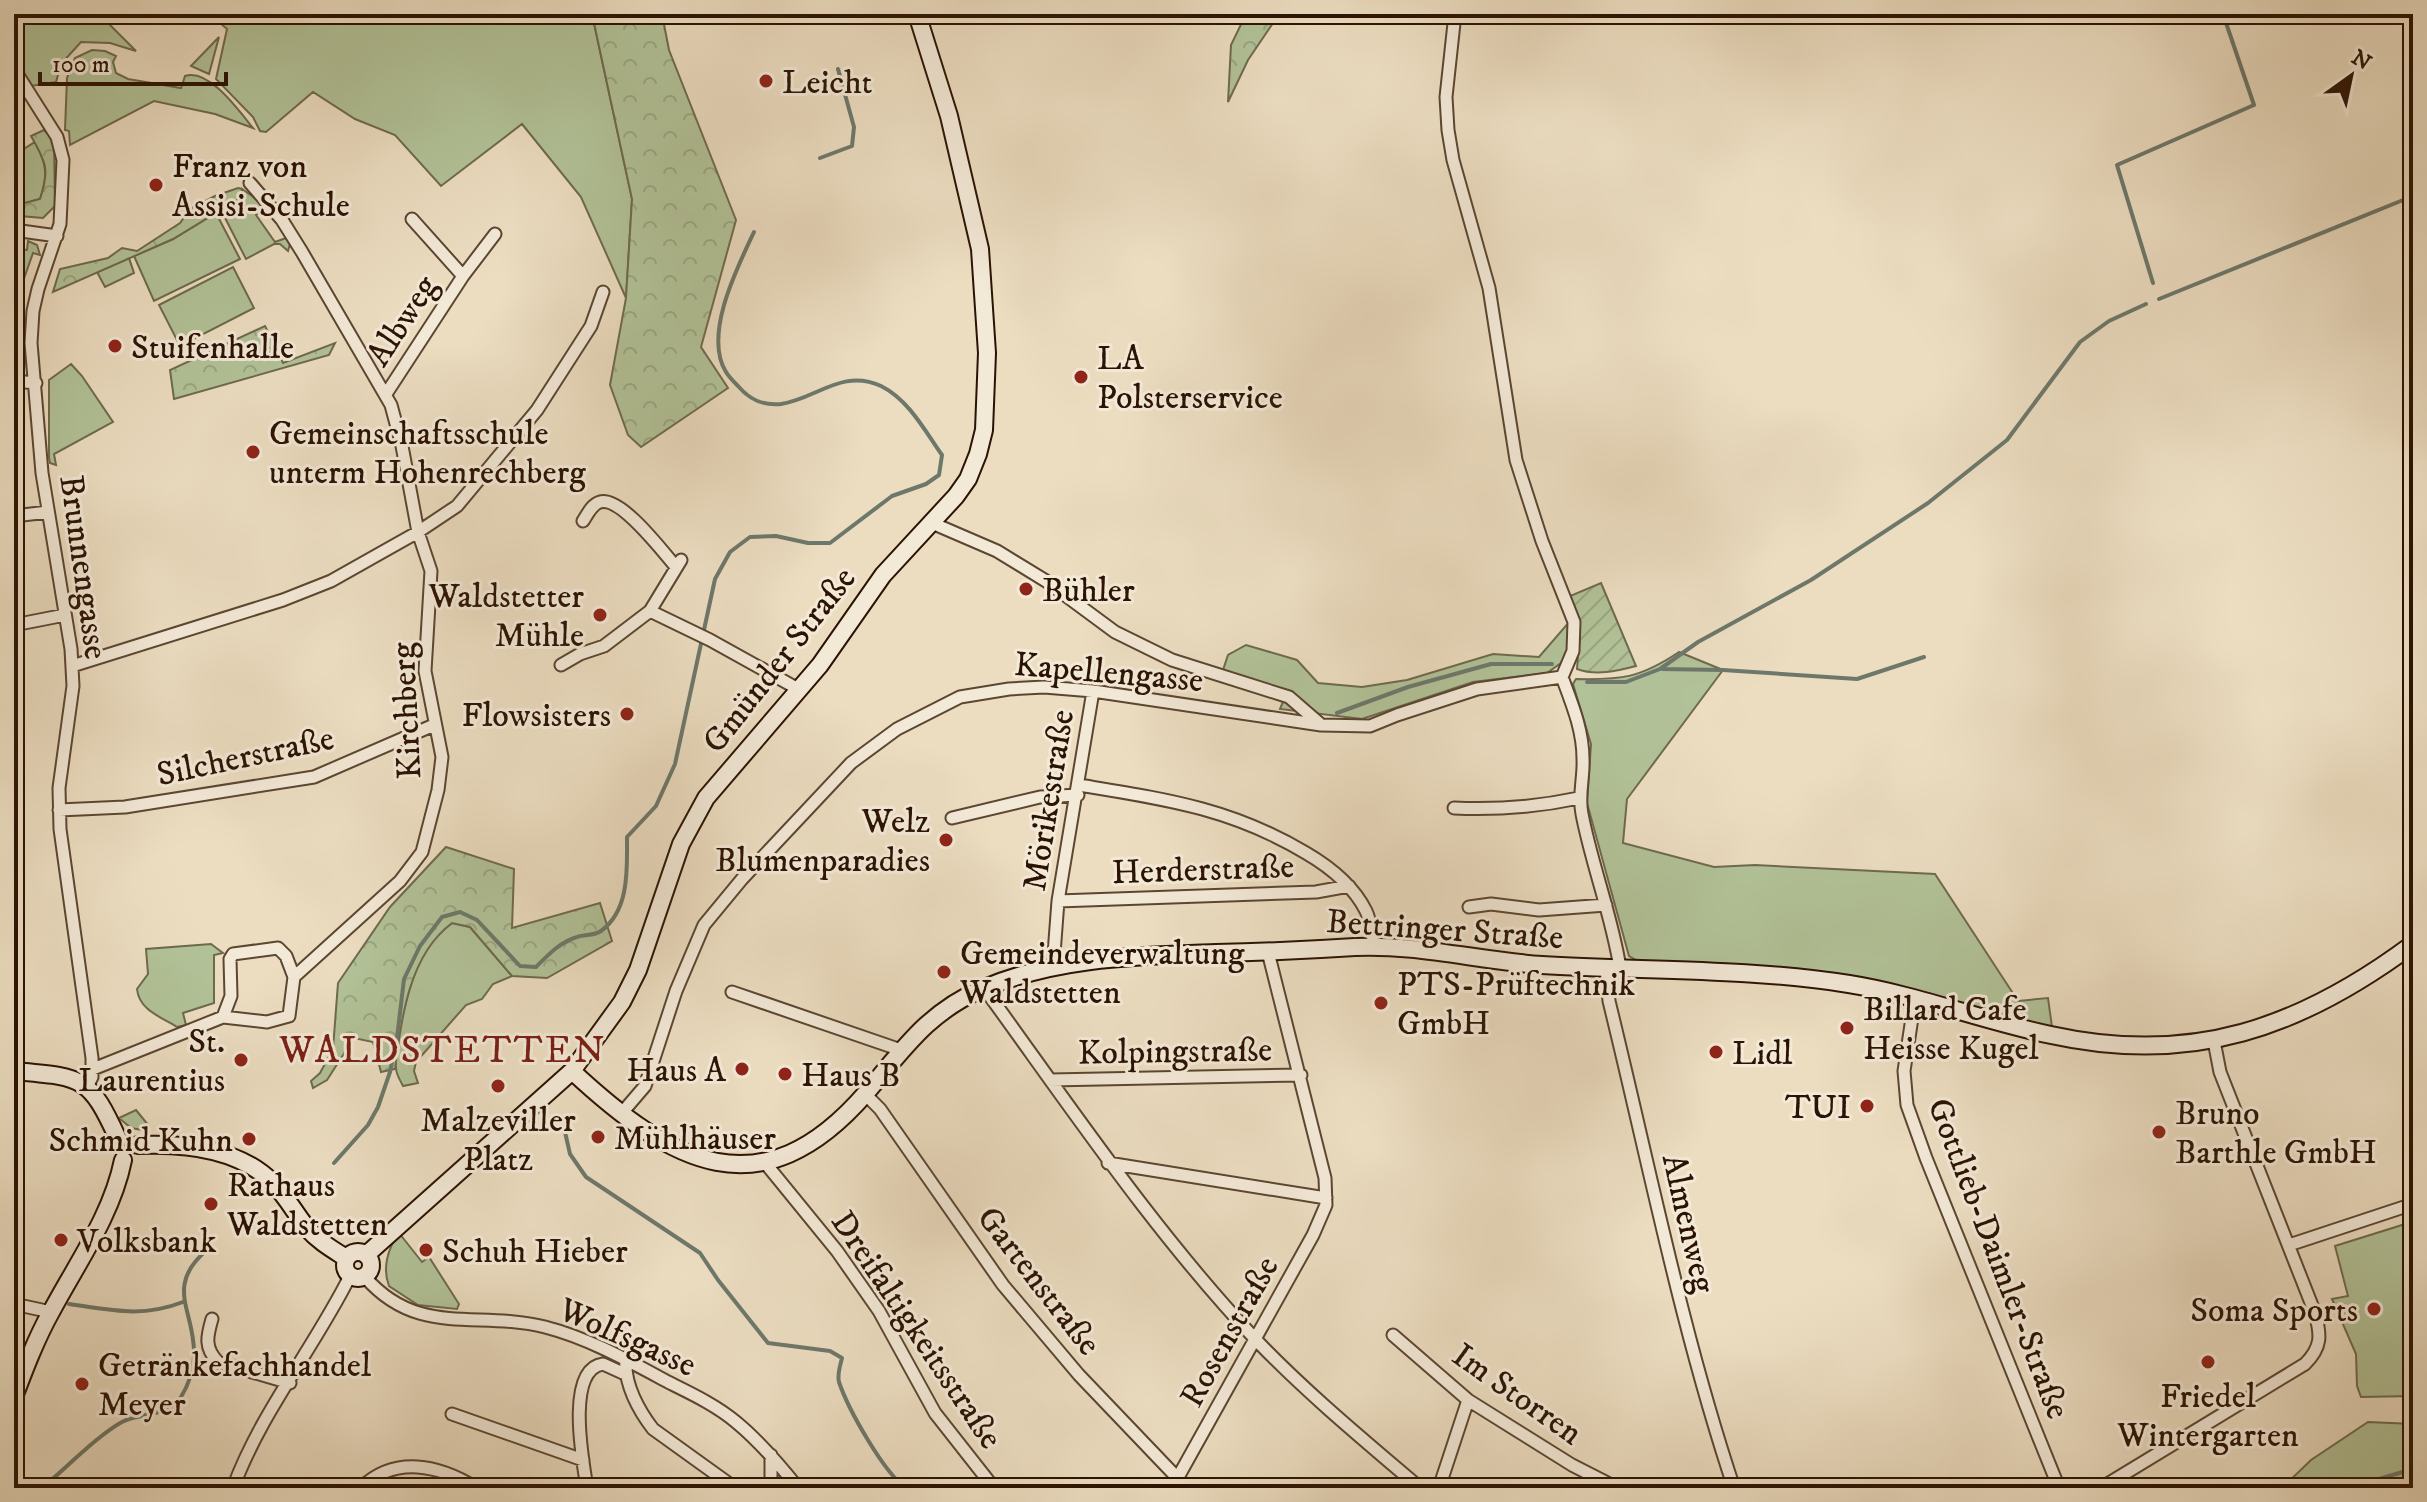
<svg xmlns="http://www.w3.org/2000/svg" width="2427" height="1502" viewBox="0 0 2427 1502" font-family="'IM FELL DW Pica',serif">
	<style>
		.green { fill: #b2c298; stroke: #6e6a4e; stroke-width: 2 }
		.forest { fill: url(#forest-crowns); stroke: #6e6a4e; stroke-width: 2 }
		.garden { fill: url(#garden-furrows); stroke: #6e6a4e; stroke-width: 2 }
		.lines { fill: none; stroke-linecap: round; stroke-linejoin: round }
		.stream { stroke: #6d786b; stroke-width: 4 }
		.street-casing { stroke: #5b4632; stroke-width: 15 }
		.secondary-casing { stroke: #2b1303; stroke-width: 20 }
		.street { stroke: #f3e9d7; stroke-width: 11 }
		.secondary { stroke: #f3e9d7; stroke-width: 16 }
		.poi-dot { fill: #8f2418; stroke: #f3e9d7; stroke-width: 3 }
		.labels { text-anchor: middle; stroke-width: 6; stroke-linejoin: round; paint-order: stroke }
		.poi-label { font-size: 34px; fill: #2b1303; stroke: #f3e9d7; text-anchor: start }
		.street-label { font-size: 34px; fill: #2b1303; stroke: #f3e9d7 }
		.quarter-label { font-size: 38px; letter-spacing: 2px; fill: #7a1f14; stroke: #f3e9d7 }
	</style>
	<defs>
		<pattern id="forest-crowns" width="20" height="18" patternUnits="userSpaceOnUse" patternTransform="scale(2)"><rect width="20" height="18" fill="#b2c298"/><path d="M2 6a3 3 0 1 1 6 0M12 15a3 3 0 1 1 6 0" fill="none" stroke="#99a681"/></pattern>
		<pattern id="garden-furrows" width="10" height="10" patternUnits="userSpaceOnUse" patternTransform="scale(2)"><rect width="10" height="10" fill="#b2c298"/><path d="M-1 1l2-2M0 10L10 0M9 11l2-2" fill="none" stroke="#99a681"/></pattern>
	</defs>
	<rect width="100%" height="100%" fill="#ecddc1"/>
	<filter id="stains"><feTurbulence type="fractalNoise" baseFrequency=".0025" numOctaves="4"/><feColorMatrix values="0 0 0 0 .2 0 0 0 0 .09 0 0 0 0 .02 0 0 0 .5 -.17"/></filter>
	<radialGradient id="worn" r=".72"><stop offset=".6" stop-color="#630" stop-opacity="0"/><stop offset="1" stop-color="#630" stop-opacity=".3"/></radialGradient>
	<path class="green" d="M14 14H110L105 20 136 51 110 43 81 42 61 64 56 82 31 86 14 65Z
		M210 14H592L632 199 626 298 581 197 522 124 441 186 395 135 355 119 313 92 266 132 260 131 253 117 216 79 227 29Z
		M219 37 209 74 191 66Z
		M92 50 105 51 116 56 113 62 116 73 128 79 181 88 185 76C209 68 239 111 253 128L215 114 154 101 70 145 69 131 65 130 67 78 75 58Z
		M35 142C47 164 48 176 40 199L21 204 20 216 14 213V204L17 201 14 198V155Z
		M242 189 258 200 264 208 256 215 275 242 286 238 290 244 288 251 280 244H274L246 259 221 210 242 197Z
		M216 213 240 259 154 301 134 256 173 239Z
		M28 241 37 245 40 255 33 253 21 287H14V249L27 250Z
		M129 258 134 273 105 287 97 272Z
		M233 267 254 308 180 346 159 305Z
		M27 344 24 370 14 374V370L18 369 15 345Z
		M71 364 82 376 113 422 54 454 56 465 50 463 49 458V380Z
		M1570 621 1569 653 1561 663 1547 673 1473 682 1362 719 1280 709 1287 692 1222 673 1228 655 1246 645 1297 660 1318 683 1362 687 1407 680 1493 654 1539 657Z
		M1679 652 1723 670 1627 799 1623 843 1714 867 1755 865 1935 874 2018 1001 2048 998 2052 1027 2004 1018 1914 992 1638 961 1629 956 1587 803 1591 744 1573 684 1576 679C1622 680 1640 678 1679 652Z
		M452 923 470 927 512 976 493 984 482 999 466 1005 416 1062 414 1071 418 1083 403 1086C400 1080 396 1074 396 1068 393 1044 411 976 423 956 431 942 440 932 452 923Z
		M211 944 223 953 214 955V1003L183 1013 186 1025 177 1027C161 1017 139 1010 137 989L148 974 146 949Z
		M136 1110 149 1126 142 1130 131 1128 119 1118Z
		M2413 1217V1396L2361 1397 2357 1386 2356 1354 2332 1299 2348 1296 2335 1246 2402 1225Z
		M399 1233 422 1262 429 1257 459 1304 457 1309 418 1305 389 1286C382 1268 388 1248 399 1233Z
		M2368 1422 2413 1424V1488H2282L2311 1460Z"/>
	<path class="forest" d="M592 14H662L669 50 736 220 701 347 728 388 641 447 628 435 610 385 626 298 632 199Z
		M1246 14H1276L1275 20 1248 60 1228 102 1231 45Z
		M44 130 54 140 55 206 43 218 20 216 21 204 40 199C50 170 46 162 31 136Z
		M238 188 242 189V197L173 239 53 292 60 269 108 258 122 248 137 251 180 223 190 209 215 196Z
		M265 326 283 363 335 343 329 355 174 399 170 370Z
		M446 847 514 869 512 928 600 903 612 941 547 978 512 976 470 927 452 923C409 955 401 1019 395 1069L381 1072 373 1042 354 1038 327 1080 313 1088 311 1081 320 1073 333 1049 338 983 390 907Z"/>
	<path class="garden" d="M1601 583 1636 666C1617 671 1596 676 1577 669L1580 628 1570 596Z"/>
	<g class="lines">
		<path class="stream" d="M820 158 852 146 854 127 838 69
			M2153 283 2117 165 2254 105 2223 14
			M2159 299 2413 196
			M1662 669 1723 670 1857 679 1924 657
			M1587 682H1626L1660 669 1698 642 1811 580 1928 503 2007 440 2080 342 2109 321 2146 304
			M1337 713 1408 687 1491 664H1552
			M565 1132 570 1154 586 1177 700 1253 718 1280 768 1343 830 1351 842 1358C840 1366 837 1375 839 1382 848 1409 884 1473 906 1488
			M334 1163 368 1125 378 1107 390 1072 397 1038 404 979 420 946 442 917 460 912 477 920 520 966 536 967C548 955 560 942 577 937 585 934 594 936 601 931 630 910 627 868 627 837L656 806 675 764 715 579 730 552 750 537 776 536 808 543H830L892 496 926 484 939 475 942 455C925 431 909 400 881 386 842 368 816 399 781 404 763 406 750 400 738 386 734 382 729 377 726 372 703 335 737 268 754 232
			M69 1304C111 1310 142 1318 183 1302
			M42 1488C64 1470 98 1435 122 1422 141 1412 169 1417 181 1397 188 1386 194 1369 194 1356 196 1312 163 1287 207 1250
			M2348 1488 2413 1469"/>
		<g class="street-casing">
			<path id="street" d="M1455 14 1446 97 1448 130 1453 160 1489 288 1516 460 1542 541 1574 622 1573 651 1562 677
				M14 69 57 137 63 160 60 224 38 289 33 311 31 343 42 473 71 649 73 686 59 788 60 829 92 1058V1077L87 1087
				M412 219 463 276
				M14 230 57 236
				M14 381 36 383
				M386 394 463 276 495 234
				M14 516 48 512
				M583 521C587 515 592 504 600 502 621 496 663 552 676 567
				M932 523 997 551 1046 581 1115 632 1172 660 1289 697 1319 723
				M650 611 681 560
				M14 625 65 615
				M561 665 580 654 604 646 650 611 710 640 800 690
				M72 666 283 600 331 581 418 532 457 506 537 410 591 326 603 292
				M1562 677C1572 704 1583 730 1583 759 1584 778 1578 795 1582 814 1592 866 1612 916 1620 968
				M1079 785C1164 799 1231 808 1306 853 1330 867 1353 885 1366 911 1371 921 1372 935 1374 946
				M1454 808C1497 810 1537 807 1579 798
				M59 810 125 807 314 777 434 725
				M952 818 1040 797 1078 795
				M1058 901 1316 892 1349 886
				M1469 907 1491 904 1539 910 1606 905
				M1053 967 1058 901 1093 691
				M1606 967 1609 1001C1649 1164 1681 1329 1734 1488
				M984 988C1072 1109 1155 1233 1258 1342 1308 1394 1365 1441 1420 1488
				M732 992 901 1050
				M1915 998 1904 1071 1907 1105 1926 1158 2059 1488
				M223 1017 231 996 230 959 233 954 278 948 286 956 294 977
				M93 1069 223 1017 267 1022 289 1016 294 977 400 881 422 852 438 790 442 757 425 671 431 571 418 532 402 446 391 405 302 252 282 220 250 183
				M1051 1080 1301 1075
				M865 1094 880 1109 1003 1285 1079 1375 1187 1488
				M621 1114 645 1086 676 991 704 925 742 879 851 763 897 729 960 697 1009 689 1044 687 1093 691 1321 725 1370 726 1397 715 1477 689 1562 677
				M1108 1163 1326 1198
				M766 1164 837 1251 879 1311 935 1413 994 1488
				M2289 1245 2413 1204
				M365 1277C418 1338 477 1310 545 1327 588 1338 629 1361 668 1382 690 1393 716 1405 736 1422 759 1441 779 1464 798 1488
				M14 1304 51 1312
				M212 1319C207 1336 204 1348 218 1362L290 1383
				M1393 1335 1468 1400 1572 1465 1617 1488
				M626 1360C624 1384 639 1411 653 1429L735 1488
				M452 1414 583 1460
				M233 1488C261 1412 314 1348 350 1276
				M361 1488C395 1455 439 1465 476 1488
				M587 1488C583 1462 565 1369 603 1364L625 1374
				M771 1488V1455
				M1172 1488 1313 1235 1326 1205 1325 1178 1268 952
				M1439 1488 1468 1400
				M2101 1488 2305 1364C2322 1347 2321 1335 2315 1313L2220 1072 2214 1041"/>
		</g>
		<g class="secondary-casing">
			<path id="secondary" d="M14 1071C82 1077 89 1075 118 1139
				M572 1071C671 1163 761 1214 866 1093 903 1050 928 1012 982 989 1057 957 1137 956 1216 953 1262 952 1309 950 1355 947 1417 944 1480 961 1542 965 1644 971 1748 968 1849 984 1918 995 1983 1021 2051 1035 2192 1066 2300 1028 2413 944
				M138 1145C184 1143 239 1148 273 1183 286 1196 295 1213 307 1228 318 1241 332 1249 346 1258
				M345 1265a13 13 0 1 1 26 0a13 13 0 1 1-26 0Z
				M366 1255 572 1071 622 1002 638 970 681 844 706 798 820 665 883 575 956 496 968 479 978 454 984 430 987 353 980 249 949 116 917 14
				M14 1397C25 1368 36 1339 51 1312 77 1263 112 1215 123 1160"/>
		</g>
		<use href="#street" class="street"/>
		<use href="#secondary" class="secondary"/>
	</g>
	<g class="poi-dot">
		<circle cx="766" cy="81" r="8"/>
		<circle cx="156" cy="185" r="8"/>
		<circle cx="115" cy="346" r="8"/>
		<circle cx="1081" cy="377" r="8"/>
		<circle cx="253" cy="452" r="8"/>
		<circle cx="1026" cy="589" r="8"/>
		<circle cx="600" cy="615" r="8"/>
		<circle cx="627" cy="714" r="8"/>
		<circle cx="946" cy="840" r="8"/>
		<circle cx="944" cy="972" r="8"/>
		<circle cx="1381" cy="1003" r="8"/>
		<circle cx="1847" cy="1028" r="8"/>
		<circle cx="1716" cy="1052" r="8"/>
		<circle cx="241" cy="1060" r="8"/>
		<circle cx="742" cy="1069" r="8"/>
		<circle cx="785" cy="1074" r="8"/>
		<circle cx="498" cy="1086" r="8"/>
		<circle cx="1867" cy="1106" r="8"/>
		<circle cx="2159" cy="1132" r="8"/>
		<circle cx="598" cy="1137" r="8"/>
		<circle cx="249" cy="1139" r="8"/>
		<circle cx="211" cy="1204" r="8"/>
		<circle cx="61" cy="1240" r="8"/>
		<circle cx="426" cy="1250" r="8"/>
		<circle cx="2374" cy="1309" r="8"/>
		<circle cx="2208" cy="1362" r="8"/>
		<circle cx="82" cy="1384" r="8"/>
	</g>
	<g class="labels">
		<g class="poi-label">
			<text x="782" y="93">Leicht</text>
			<text x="172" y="177">Franz von<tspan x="172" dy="39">Assisi-Schule</tspan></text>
			<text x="131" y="358">Stuifenhalle</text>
			<text x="1097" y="369">LA<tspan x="1097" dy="39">Polsterservice</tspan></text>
			<text x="269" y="444">Gemeinschaftsschule<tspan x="269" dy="39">unterm Hohenrechberg</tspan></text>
			<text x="1042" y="601">Bühler</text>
			<text x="584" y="607" text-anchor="end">Waldstetter<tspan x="584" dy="39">Mühle</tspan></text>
			<text x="611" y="726" text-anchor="end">Flowsisters</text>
			<text x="930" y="832" text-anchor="end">Welz<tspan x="930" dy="39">Blumenparadies</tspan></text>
			<text x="960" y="964">Gemeindeverwaltung<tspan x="960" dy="39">Waldstetten</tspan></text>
			<text x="1397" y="995">PTS-Prüftechnik<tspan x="1397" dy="39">GmbH</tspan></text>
			<text x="1863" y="1020">Billard Cafe<tspan x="1863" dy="39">Heisse Kugel</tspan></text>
			<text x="225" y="1052" text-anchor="end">St.<tspan x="225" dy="39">Laurentius</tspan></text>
			<text x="1732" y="1064">Lidl</text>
			<text x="726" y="1081" text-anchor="end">Haus A</text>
			<text x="801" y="1086">Haus B</text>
			<text x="1851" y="1118" text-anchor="end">TUI</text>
			<text x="2175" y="1124">Bruno<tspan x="2175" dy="39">Barthle GmbH</tspan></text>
			<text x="498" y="1131" text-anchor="middle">Malzeviller<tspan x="498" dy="39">Platz</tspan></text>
			<text x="614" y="1149">Mühlhäuser</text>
			<text x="233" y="1151" text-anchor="end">Schmid Kuhn</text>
			<text x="227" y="1196">Rathaus<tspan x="227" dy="39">Waldstetten</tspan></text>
			<text x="77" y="1252">Volksbank</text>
			<text x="442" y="1262">Schuh Hieber</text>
			<text x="2358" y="1321" text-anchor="end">Soma Sports</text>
			<text x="98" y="1376">Getränkefachhandel<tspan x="98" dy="39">Meyer</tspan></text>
			<text x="2208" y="1407" text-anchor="middle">Friedel<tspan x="2208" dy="39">Wintergarten</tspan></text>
		</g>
		<g class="street-label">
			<text transform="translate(401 320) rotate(-57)" y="12">Albweg</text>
			<text transform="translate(85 567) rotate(82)" y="12">Brunnengasse</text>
			<text transform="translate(778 659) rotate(-52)" y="12">Gmünder Straße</text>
			<text transform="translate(1109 671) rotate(5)" y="12">Kapellengasse</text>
			<text transform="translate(405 711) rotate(-93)" y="12">Kirchberg</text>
			<text transform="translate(245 755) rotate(-12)" y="12">Silcherstraße</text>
			<text transform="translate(1047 800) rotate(-81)" y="12">Mörikestraße</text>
			<text transform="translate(1203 868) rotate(-2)" y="12">Herderstraße</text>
			<text transform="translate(1445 928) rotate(4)" y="12">Bettringer Straße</text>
			<text transform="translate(1175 1050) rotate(-1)" y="12">Kolpingstraße</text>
			<text transform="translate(1690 1223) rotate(77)" y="12">Almenweg</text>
			<text transform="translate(2000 1258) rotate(69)" y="12">Gottlieb-Daimler-Straße</text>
			<text transform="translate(1040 1280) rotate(52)" y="12">Gartenstraße</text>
			<text transform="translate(918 1329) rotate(56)" y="12">Dreifaltigkeitsstraße</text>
			<text transform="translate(1228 1331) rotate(-61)" y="12">Rosenstraße</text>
			<text transform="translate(628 1336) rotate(24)" y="12">Wolfsgasse</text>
			<text transform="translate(1518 1393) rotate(35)" y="12">Im Storren</text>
		</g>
		<g class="quarter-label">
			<text x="443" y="1062">WALDSTETTEN</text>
		</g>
	</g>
	<rect width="2427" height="1502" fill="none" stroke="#ecddc1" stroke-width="48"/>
	<rect x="16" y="16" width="2395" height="1470" fill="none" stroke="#2b1303" stroke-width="4"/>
	<rect x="24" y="24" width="2379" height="1454" fill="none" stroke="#2b1303" stroke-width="2"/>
	<g transform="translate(2351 76) rotate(33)" stroke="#f3e9d7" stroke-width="6" paint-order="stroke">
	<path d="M0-6L14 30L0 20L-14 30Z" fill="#2b1303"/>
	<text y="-12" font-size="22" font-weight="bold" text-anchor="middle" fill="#2b1303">N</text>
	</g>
	<path d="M40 72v12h186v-12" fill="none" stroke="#2b1303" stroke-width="4"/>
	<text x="52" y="72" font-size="24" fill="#2b1303" stroke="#f3e9d7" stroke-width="6" paint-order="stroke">100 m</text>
	<rect width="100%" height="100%" filter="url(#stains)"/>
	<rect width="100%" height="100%" fill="url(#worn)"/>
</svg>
